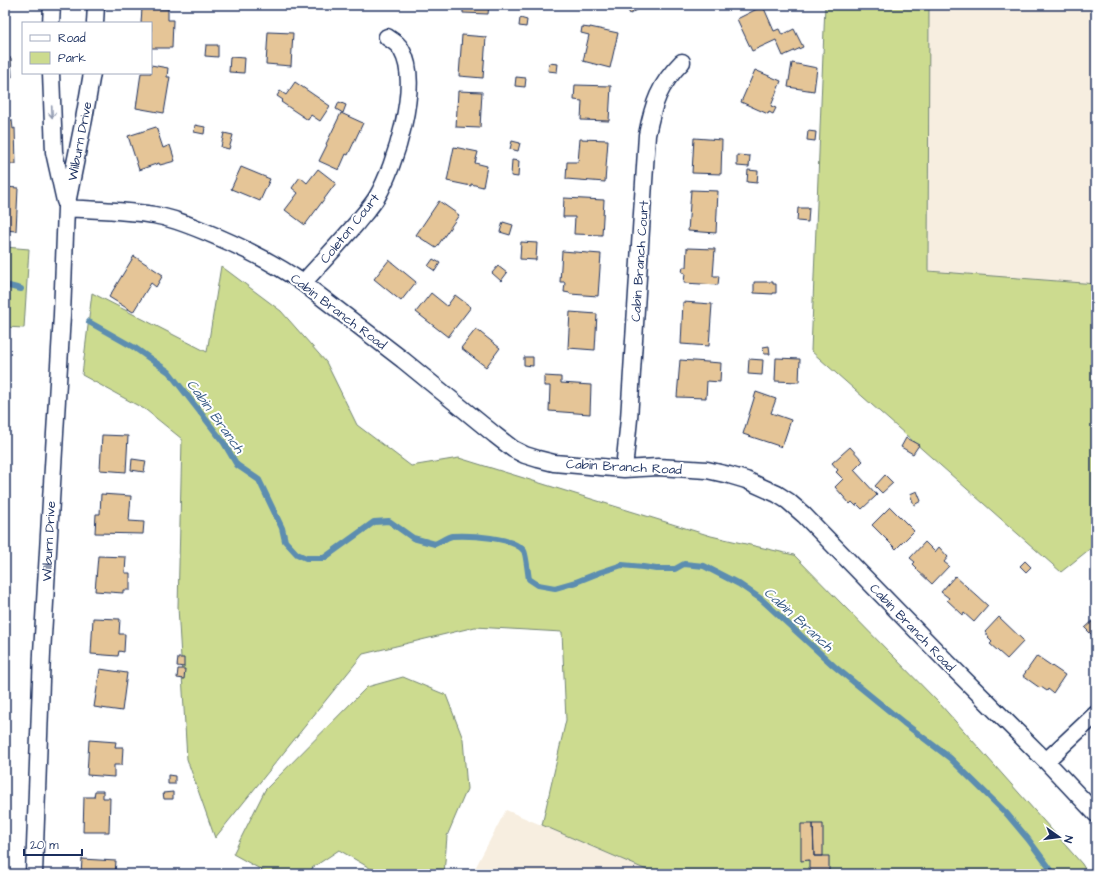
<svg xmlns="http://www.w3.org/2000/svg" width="1101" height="879" viewBox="0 0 1101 879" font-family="'Architects Daughter',sans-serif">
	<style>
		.built { fill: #f7eee0 }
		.green { fill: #ccdb8f; stroke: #748576 }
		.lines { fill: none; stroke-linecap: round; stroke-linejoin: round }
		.stream { stroke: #5b8db0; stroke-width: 6 }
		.building { fill: #e5c597; stroke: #1b2f5e }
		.minor-casing { stroke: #1b2f5e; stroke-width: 19 }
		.minor { stroke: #fff; stroke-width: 16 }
		.oneway { stroke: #8d97ae }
		.labels { text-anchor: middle; stroke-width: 4; stroke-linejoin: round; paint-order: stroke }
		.street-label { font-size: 13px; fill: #1b2f5e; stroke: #fff }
		.water-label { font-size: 14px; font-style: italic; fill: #3b5e87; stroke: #fff }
	</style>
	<rect width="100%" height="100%" fill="#fff"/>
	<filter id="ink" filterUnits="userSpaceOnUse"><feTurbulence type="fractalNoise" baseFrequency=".025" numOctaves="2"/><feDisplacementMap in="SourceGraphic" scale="8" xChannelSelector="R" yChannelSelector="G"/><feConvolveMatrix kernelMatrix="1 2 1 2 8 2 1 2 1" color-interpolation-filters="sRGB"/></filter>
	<g filter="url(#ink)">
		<path class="built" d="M929 5H1096V284L928 271Z
			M506 810 656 874H472Z"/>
		<path class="green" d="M825 5H929L928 271 1096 284V544L1061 572 811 351Z
			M5 247 29 249 24 328 5 327Z
			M221 266 281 311 326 362 357 425 411 466 459 458 711 536 794 555 940 704 1082 864 1088 874H656L542 825 566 720 562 632 475 627 363 654 215 838 187 759 178 607 182 439 146 410 82 375 92 293 207 352Z
			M403 677 446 695 463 739 467 789 447 836 444 874H380L339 850 312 868 311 874H269L233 854 265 790 367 687Z"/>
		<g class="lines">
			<path class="stream" d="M5 285 21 289
				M89 322 135 348 169 372 224 443 237 465 259 480 282 528 285 541 297 554 306 558H324L374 522 389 521 413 538 435 544C440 542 447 537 452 536 469 535 514 537 524 551 526 554 528 574 529 579L538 585 555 588 576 582 601 572 622 565 643 567 656 569H675L684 564 704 566 739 584 761 599 834 666 904 723 950 758 1007 814 1028 839 1054 874"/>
		</g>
		<path class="building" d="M5 5H8L6 34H5Z
			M271 5H295L294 8 270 7Z
			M463 5H489L488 14 463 13Z
			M625 5H646L630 14Z
			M763 6 774 31 779 29 782 35 794 29 803 47 783 56 776 40 752 51 737 19Z
			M142 8 168 9V20H173L172 48H151V23H141Z
			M520 18 527 20 526 27 519 26Z
			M582 27 590 28V27L618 33 610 68 583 61 589 35 581 33Z
			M268 32 293 33 291 66 266 64Z
			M462 35 486 37 483 78 459 76Z
			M206 45H218V57L205 56Z
			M230 57 245 58 244 73 229 72Z
			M5 58H11L12 77H8L9 97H5Z
			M549 63 558 64 557 72 548 71Z
			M792 63 817 68 814 91 788 87Z
			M151 65 168 68 167 77H170L164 113 136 108 141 73H151Z
			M755 70 781 81 771 106 776 108 773 114 769 112 768 114 741 102Z
			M516 77 526 78 525 87 515 86Z
			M295 82 330 106 320 121 311 115 308 120 281 102 283 100 277 96 280 91 286 95Z
			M575 85 611 86 609 121 581 120 582 101 574 100Z
			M458 91 482 92 480 128 456 127Z
			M339 102 346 105 343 113 336 109Z
			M341 113 363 123 348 155 346 154 339 170 319 161 327 145 326 144Z
			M5 120H12L13 129 15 128 16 164H5Z
			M195 125 205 127 204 134 194 132Z
			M156 127 163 148 170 145 175 161 160 165 159 163 139 170 128 136Z
			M808 131 816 132 815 141 807 140Z
			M224 133 233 135 229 149 221 147Z
			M694 138 722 140 721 174 692 173Z
			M580 139 608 140 605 182 566 179 567 162H578Z
			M512 141 520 143 518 151 510 149Z
			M454 147 478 152 475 163 487 166 483 187 471 184V186L447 181Z
			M737 155 750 156 749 167 737 166Z
			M512 160 519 161 518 177 511 176Z
			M241 167 270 179 260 201 231 189Z
			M318 169 336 183 305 225 285 210 298 193 292 188 300 177 307 183Z
			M748 170 758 171 757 183 747 182Z
			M5 187 18 188 16 231 5 230Z
			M691 190 718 191 716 233 688 231Z
			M564 198 604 200 602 235 574 234 575 217H563Z
			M439 201 459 215 436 248 416 235Z
			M798 208H809L808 222 797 221Z
			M503 222 513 225 510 235 500 232Z
			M521 242 537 243 536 260 520 259Z
			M687 248 715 249 713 276H719L718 285 684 283 685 273 682 272 683 267H686Z
			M562 251 601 254 598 296 570 294V293L564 292 565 282H560Z
			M134 256 163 275 156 287 151 283 133 312 109 297Z
			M433 259 440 263 435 271 428 266Z
			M389 260 416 282 401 301 374 279Z
			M498 266 507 273 501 281 492 273Z
			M754 282H773V284H776V293H773V294L754 293Z
			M431 293 447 306 455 295 471 307 448 337 416 312Z
			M683 302 712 304 709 346 681 344Z
			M570 312 597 314 595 350 568 348Z
			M476 329 500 348 486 367 461 348Z
			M769 346 770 354H764L763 347Z
			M524 357H533V366L524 365Z
			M776 358 800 359 799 382 775 381Z
			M749 359 763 360 762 375 748 374Z
			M680 360 721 363 720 382 707 381 706 398 677 397Z
			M544 376 561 377V383L591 385 590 414 549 411 550 386H544Z
			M756 392 776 399 771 413 791 420 782 447 743 434Z
			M5 410H9L7 430H5Z
			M102 435 128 436 126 472 100 470Z
			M906 438 919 445 913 454 901 447Z
			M850 447 863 461 854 470 877 495 862 509 857 504 856 506 852 502 850 504 835 487 843 479 836 472 838 470 832 463Z
			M132 459 146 461 144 472 131 470Z
			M885 475 893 483 882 493 875 486Z
			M917 491 921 501 914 505 910 494Z
			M101 494 131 496 129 521 144 522 143 534 95 533 96 514H100Z
			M890 507 914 531 896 549 872 525Z
			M925 542 935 552 939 547 948 557 944 562 949 566 932 584 916 569 917 568 913 564 915 562 910 558Z
			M98 556 126 557 125 573H130V590H123V593L95 591Z
			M1025 561 1031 567 1026 572 1020 566Z
			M955 576 988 606 974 622 964 613 963 615 947 600 949 598 941 592Z
			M999 617 1024 641 1007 659 990 644 992 642 988 638 989 637 985 632Z
			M93 618 120 619 119 634H125L124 652 119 651 118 656 91 654Z
			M1096 618V639L1085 628Z
			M1037 656 1065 675 1053 693 1048 689 1047 691 1041 687 1040 688 1023 676Z
			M178 658H184V667L177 666Z
			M100 669 127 673 122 711 94 707Z
			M178 669H185L184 679 177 678Z
			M89 740 116 742 115 747H123L122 765H114V777L87 775Z
			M168 775 175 776V784H168Z
			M95 791H103V798H110L109 832H83L84 797H94Z
			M173 792V799H164L163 793Z
			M801 824H813L814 856H829V874H809V860L801 861Z
			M813 824H823V856H814Z
			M82 859 116 861 115 874H81Z"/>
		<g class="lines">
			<g class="minor-casing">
				<path id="minor" d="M51 23 52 5
					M95 23 96 5
					M51 73 54 152 65 201
					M66 208C95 210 125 210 154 215 172 218 189 225 206 232 240 246 273 262 303 283L403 360 495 435 513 449 525 455 538 459 554 463 624 469 658 467 707 470 729 475 746 480 777 494 788 501 804 515 947 662 1046 761 1096 814
					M303 283C321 263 339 244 356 224 363 215 371 207 377 197 395 166 421 84 402 51 399 44 393 41 387 37
					M624 469 629 419 647 135C653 104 659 85 682 62
					M1046 761 1096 714
					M34 874 42 653 62 315 66 208 84 119 92 73"/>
			</g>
			<use href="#minor" class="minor"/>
		</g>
		<defs><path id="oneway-shaft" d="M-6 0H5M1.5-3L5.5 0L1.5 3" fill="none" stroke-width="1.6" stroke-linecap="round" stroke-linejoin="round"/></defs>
		<use class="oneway" href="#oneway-shaft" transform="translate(52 112) rotate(87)"/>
	</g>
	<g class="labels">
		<g class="street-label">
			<text transform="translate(79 141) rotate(-79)" y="5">Wilburn Drive</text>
			<text transform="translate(349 228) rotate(-51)" y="5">Coleton Court</text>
			<text transform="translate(639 261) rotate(-86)" y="5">Cabin Branch Court</text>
			<text transform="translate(339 311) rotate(37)" y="5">Cabin Branch Road</text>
			<text transform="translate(624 466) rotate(3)" y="5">Cabin Branch Road</text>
			<text transform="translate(48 541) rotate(-87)" y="5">Wilburn Drive</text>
			<text transform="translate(913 627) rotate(46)" y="5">Cabin Branch Road</text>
		</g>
		<g class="water-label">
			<text transform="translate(216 416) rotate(54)" y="5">Cabin Branch</text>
			<text transform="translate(799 619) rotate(42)" y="5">Cabin Branch</text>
		</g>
	</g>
	<rect width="1101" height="879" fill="none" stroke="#fff" stroke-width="20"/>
	<rect x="10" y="10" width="1081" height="859" fill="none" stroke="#1b2f5e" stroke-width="1.5" filter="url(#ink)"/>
	<rect x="22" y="22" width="130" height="52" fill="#ffffff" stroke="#a4acbf"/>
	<rect x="30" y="35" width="20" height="6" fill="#ffffff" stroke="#a4acbf"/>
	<text x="58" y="42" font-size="12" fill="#1b2f5e">Road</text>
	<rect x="30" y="52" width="20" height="12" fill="#ccdb8f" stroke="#a4acbf"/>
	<text x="58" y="62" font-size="12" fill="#1b2f5e">Park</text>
	<g transform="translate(1059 837) rotate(104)" stroke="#ffffff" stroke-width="3" paint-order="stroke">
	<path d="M0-3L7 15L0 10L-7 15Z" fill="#1b2f5e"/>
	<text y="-6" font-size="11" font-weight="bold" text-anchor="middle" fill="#1b2f5e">N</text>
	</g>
	<path d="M24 849v6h58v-6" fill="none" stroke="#1b2f5e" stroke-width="2"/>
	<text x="30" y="849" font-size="12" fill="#1b2f5e" stroke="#ffffff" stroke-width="3" paint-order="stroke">20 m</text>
</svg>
